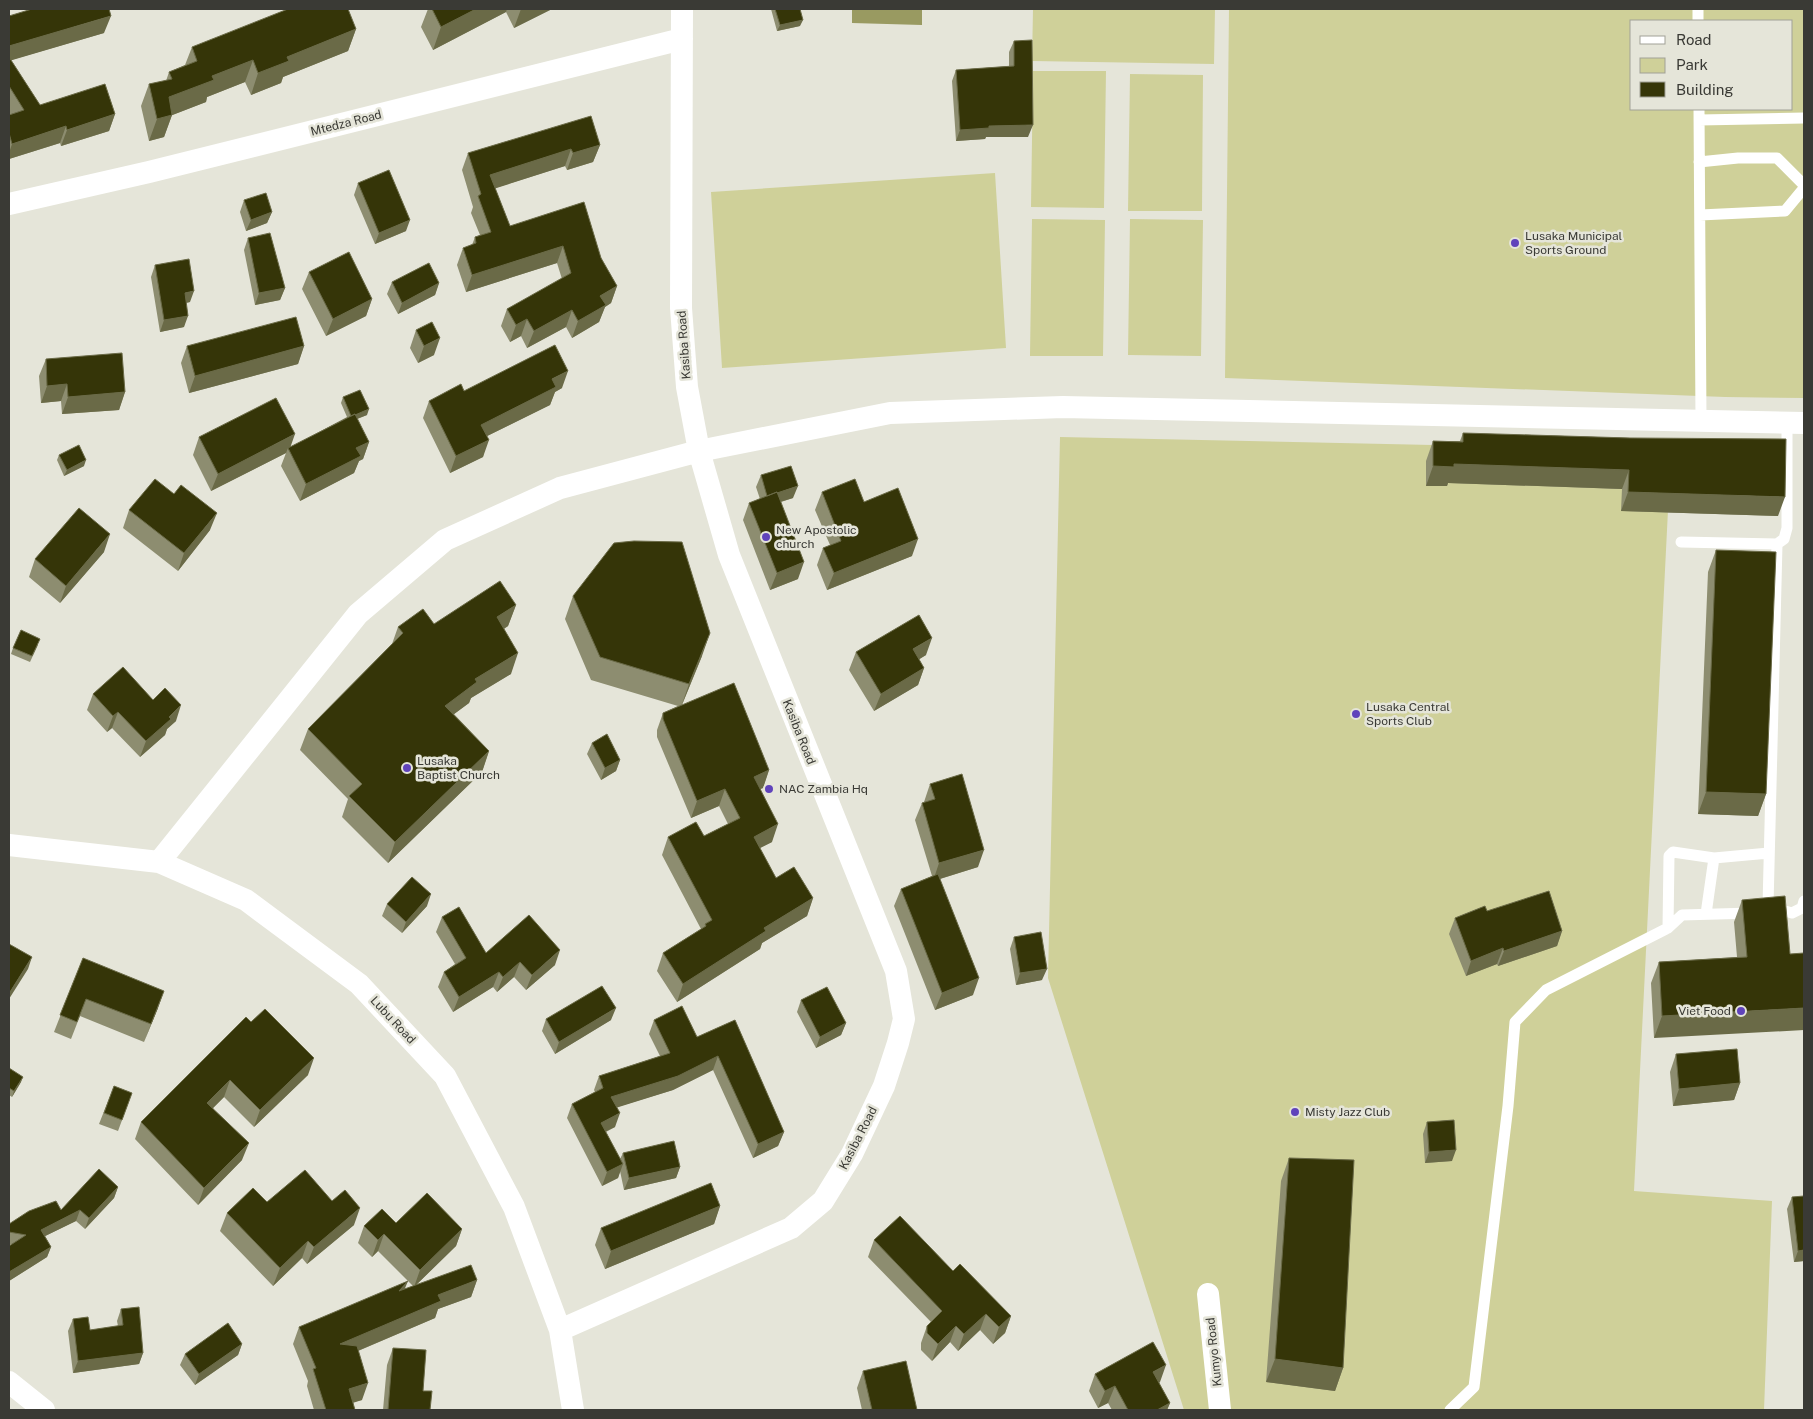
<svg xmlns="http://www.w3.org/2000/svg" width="1813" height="1419" viewBox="0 0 1813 1419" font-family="'Public Sans',sans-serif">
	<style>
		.green { fill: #cfd099; fill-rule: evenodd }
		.water { fill: #999a61 }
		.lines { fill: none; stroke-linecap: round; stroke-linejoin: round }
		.service { stroke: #fff; stroke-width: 11 }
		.minor { stroke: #fff; stroke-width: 22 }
		.wall { fill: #8d8d70 }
		.shaded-wall { fill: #6a6a47 }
		.building { fill: #353508; stroke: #6a6a47 }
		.poi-dot { fill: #6043bb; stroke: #e5e5d9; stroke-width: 2 }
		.labels { text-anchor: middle; stroke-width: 5; stroke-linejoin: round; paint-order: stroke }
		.street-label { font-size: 12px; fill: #3a3a35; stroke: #e5e5d9 }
		.poi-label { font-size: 12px; fill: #3a3a35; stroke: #e5e5d9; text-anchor: start }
	</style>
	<rect width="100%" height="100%" fill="#e5e5d9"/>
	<path class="green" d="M1033 9H1215L1214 64 1032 61Z
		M1229 9H1804V398L1725 397 1225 378ZM1632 21H1792V109H1632Z
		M1033 71H1106L1104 208 1031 207Z
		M1130 74 1203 75 1202 211H1128Z
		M995 173 1006 348 722 368 711 192Z
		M1032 219 1105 220 1103 356H1030Z
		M1130 219 1203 220 1201 356 1128 355Z
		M1060 437 1671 450 1634 1191 1772 1201 1764 1410H1184L1048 978Z"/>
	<path class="water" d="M852 9H922V25L852 23Z"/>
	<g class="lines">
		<path class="service" d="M1698 9V21
			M1699 109 1701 420
			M1699 120 1804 118
			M1699 162 1738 158H1777L1804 185
			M1700 215 1785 211 1804 188
			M1787 423V528L1784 539 1777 544 1768 906 1792 913 1802 908 1804 901
			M1681 542 1777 544
			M1706 914 1714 858 1769 853
			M1668 928 1669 856 1673 852 1714 858
			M1450 1410 1474 1387 1508 1106 1515 1022 1546 990 1668 928 1682 915 1752 913"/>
		<path class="minor" d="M9 204 149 172 682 39
			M9 845 159 862 246 900 359 984 445 1076 514 1207 560 1330 573 1410
			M159 862 358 614 445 540 560 488 699 451 890 413 1063 407 1804 423
			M1208 1294 1220 1410
			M560 1330 791 1228 823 1201 852 1154 884 1086 898 1043 904 1019 896 971 729 555 699 451 687 387 681 308 682 9
			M9 1382 44 1410"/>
	</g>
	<path class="wall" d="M428 9H552L514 28 506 12 433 50 421 27Z
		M771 9H800V26L777 31Z
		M9 16 104 33 11 60 40 105 115 114 109 131 61 146 60 143 9 159V115H10L9 112Z
		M356 29 348 51 283 77 281 83 251 95 245 82 207 97 206 102 172 115 164 137 149 141 141 106 149 84 166 81 169 72 185 65 192 47Z
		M1014 41 1028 137H986L985 139 956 141 952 81 956 70 1009 66V52Z
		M600 145 593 162 567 170 565 166 495 188 510 226 601 258 617 286 611 303 605 307 599 322 572 338 566 327 527 348 521 336 510 342 501 326 507 309 562 279 557 263 466 292 457 265 463 248 472 245 475 237 480 235 471 213 473 207 462 170 468 153Z
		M358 183 406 231 375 244 354 195Z
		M244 200 272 212 267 223 246 231 240 212Z
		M248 238 285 288 280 300 255 305 244 250Z
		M155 265 190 302 186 303 184 327 160 332 151 277Z
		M309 272 372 299 366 316 326 336 302 289Z
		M392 282 439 283 435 295 398 314 387 294Z
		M416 330 434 355 418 363 410 348Z
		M187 346H304L298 364 189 393 181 363Z
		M46 359 125 392 119 410 62 414 61 401 41 403 39 376Z
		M562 388 555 392 550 405 487 436 483 457 450 473 423 418 429 401 464 391Z
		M343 397 367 415 357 419 369 442 363 459 359 461 354 473 300 501 281 466 286 453 211 491 193 455 199 437 291 447 347 417 341 403Z
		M1463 433 1630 438 1778 516 1621 511 1622 489 1448 483 1447 486H1426V461L1433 441H1460Z
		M59 455 84 466 64 476 57 460Z
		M761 475 793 498 781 502 798 579 770 590 743 520 749 503 760 499 756 487Z
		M822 492 912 556 827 590 817 565 823 548 830 545 815 510Z
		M129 510 210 530 178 571 123 528Z
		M1716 550 1766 794 1758 816 1698 814 1708 572Z
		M104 552 60 603 29 577 35 559Z
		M573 596 702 656 682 705 769 770 763 788 760 789 772 842 760 848 776 878 813 898 807 916 762 943 760 949 677 1002 657 971 663 953 701 929 662 855 668 837 704 836 728 824 719 806 691 818 657 737V730L663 713 678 706 591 680 565 619Z
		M516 605 508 626 504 629 511 674 471 698 469 703 454 714 489 751 482 772 388 863 342 817 348 799 300 750 308 729 392 644 398 627 434 624Z
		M38 645 30 662 11 654 13 648Z
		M856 652 926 655 919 659 924 668 918 685 874 711 849 670Z
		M93 694 153 700 176 721 167 729 165 735 140 757 112 728 107 732 87 710Z
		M592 743 620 760 616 771 601 780 587 754Z
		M930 784 978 867 940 879 973 995 935 1010 894 906 901 889 932 876 915 820 922 803 924 802Z
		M1742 900 1790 954 1654 1038 1651 983 1659 962 1737 957 1734 922Z
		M387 904 427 906 402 933 382 916Z
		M1487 911 1562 931 1557 946 1498 966 1497 964 1466 976 1449 934 1455 918Z
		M442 917 486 953 555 965 526 990 514 977 497 992 493 987 453 1012 438 987 444 972 455 964 436 932Z
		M1014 937 1042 980 1016 985 1010 949Z
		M83 958 158 1008 144 1042 80 1016 71 1039 54 1032Z
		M801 1000 846 1023 841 1035 816 1048 797 1012Z
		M246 1017 308 1075 254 1127 224 1097 213 1108 242 1160 198 1205 135 1139 141 1122Z
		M546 1019 611 1020 555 1054 542 1031Z
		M654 1020 697 1037 735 1020 784 1132 778 1146 753 1158 713 1070 673 1090 617 1107 615 1127 606 1132 620 1159 623 1153 680 1167 676 1178 624 1190 620 1171 618 1178 602 1186 567 1118 572 1104 595 1092 594 1090 599 1076 660 1056 649 1034Z
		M1676 1054 1740 1083 1734 1100 1673 1106 1670 1072Z
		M9 1068 21 1082 12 1097 9 1095Z
		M114 1086 132 1093 118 1131 99 1124Z
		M1427 1122 1452 1161 1425 1163 1423 1134Z
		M1289 1158 1343 1368 1335 1391 1266 1382 1281 1181Z
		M118 1187 114 1198 85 1229 76 1221 45 1236 51 1247 47 1257 9 1281V1246L11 1244H9V1224L61 1210Z
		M1792 1197 1804 1261 1794 1262 1787 1209Z
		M332 1201 354 1225 307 1264 302 1258 273 1286 220 1231 227 1213 267 1202Z
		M720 1206 714 1224 605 1269 595 1245 601 1228Z
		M396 1223 462 1229 456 1246 417 1284 477 1280 471 1297 438 1309 435 1318 358 1351 362 1400 353 1402 355 1410H314L307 1386 308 1381 293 1344 299 1327 413 1286 378 1251 372 1257 358 1243 364 1226Z
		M874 1240 953 1271 1011 1316 1005 1333 993 1344 980 1330 958 1351 950 1342 932 1361 921 1350V1343L927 1326 931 1322 868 1257Z
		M121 1309 143 1353 139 1364 73 1373 68 1331 73 1319 90 1330 118 1326 117 1321Z
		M242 1344 238 1355 195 1385 180 1365 185 1354Z
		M393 1348 423 1391 430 1410H383L387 1365Z
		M863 1371 917 1410H862L857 1388Z
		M1095 1374 1160 1382 1159 1383 1170 1403 1167 1410H1112L1108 1403 1098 1408 1089 1391Z"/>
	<path class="shaded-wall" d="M476 9H507L506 12 433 50 441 27Z
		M521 9H552L514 28Z
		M111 16 104 33 9 61V46Z
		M803 20 800 26 777 31 780 25Z
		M356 29 348 51 283 77 281 83 251 95 258 73 287 57Z
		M253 60 245 82 207 97 206 102 170 116 172 115 164 137 149 141 157 119 169 97 212 76Z
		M115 114 109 131 61 146 67 130Z
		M1033 125 1028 137H986L985 139 956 141 960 130 989 126Z
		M66 126 60 143 9 159V153L12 144Z
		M600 145 593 162 567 170 573 153Z
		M571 149 565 166 484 192 490 175Z
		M272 212 267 223 246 231 251 220Z
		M410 220 406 231 375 244 379 233Z
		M563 246 557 263 466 292 472 275Z
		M439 283 435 295 398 314 402 303Z
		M617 286 611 303 605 307 599 322 572 338 578 321 600 296Z
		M285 288 280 300 255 305 259 293Z
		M194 291 190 302 180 304 185 293Z
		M372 299 366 316 326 336 333 319Z
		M572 310 566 327 527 348 534 331Z
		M188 316 184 327 160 332 164 320Z
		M527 319 521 336 510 342 516 325Z
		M440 338 434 355 418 363 424 346Z
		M304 346 298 364 189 393 195 376Z
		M568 371 562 388 555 392 550 405 475 442 481 425 552 379Z
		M67 384 61 401 41 403 47 386Z
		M125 392 119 410 62 414 68 397Z
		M369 409 367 415 349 422 351 416Z
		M295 434 289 451 288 448 286 453 211 491 218 474Z
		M489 440 483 457 450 473 456 456Z
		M369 442 363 459 359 461 354 473 300 501 306 484 356 448Z
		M86 460 84 466 64 476 67 470Z
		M1454 464 1629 470 1622 489 1448 483 1447 486H1426L1433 466Z
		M798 486 793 498 763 507 767 496Z
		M1628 492 1785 497 1778 516 1621 511Z
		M217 513 210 530 178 571 184 553Z
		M110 534 104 552 60 603 66 586Z
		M918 539 912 556 827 590 834 573Z
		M804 562 798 579 770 590 777 573Z
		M516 605 508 626 489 638 497 617Z
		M710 633 702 656 681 707 689 684Z
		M932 638 926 655 907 667 913 649Z
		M518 653 511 674 471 698 469 703 438 726 445 706 475 679Z
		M924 668 918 685 874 711 881 694Z
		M181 705 176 721 167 729 165 735 140 757 146 741Z
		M118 712 112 728 107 732 113 716Z
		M489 751 482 772 388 863 395 842Z
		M620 760 616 771 601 780 605 768Z
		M769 770 763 788 747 794 754 777Z
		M725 789 719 806 691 818 697 801Z
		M1706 792 1766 794 1758 816 1698 814Z
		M778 824 772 842 748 854 754 837Z
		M984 850 978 867 933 881 939 863Z
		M431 894 427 906 402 933 406 922Z
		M813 898 807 916 762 943 760 949 677 1002 683 984 764 928Z
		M1562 931 1557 946 1498 966 1504 951Z
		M1503 948 1497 964 1466 976 1471 961Z
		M560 950 555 965 526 990 532 975Z
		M32 957 28 969 9 999V996L10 992Z
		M520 962 514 977 497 992 503 977Z
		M1047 969 1042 980 1016 985 1020 973Z
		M499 972 493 987 453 1012 459 997Z
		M979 978 973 995 935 1010 942 993Z
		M164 991 158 1008 144 1042 151 1024Z
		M616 1008 611 1020 555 1054 559 1042Z
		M1804 1008V1030L1654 1038 1662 1016Z
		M846 1023 841 1035 816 1048 820 1037Z
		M718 1056 713 1070 673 1090 606 1111 611 1097Z
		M314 1058 308 1075 254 1127 260 1110Z
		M23 1077 21 1082 12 1097 14 1091Z
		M230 1080 224 1097 201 1120 207 1103Z
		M1740 1083 1734 1100 1673 1106 1679 1089Z
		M620 1113 615 1127 596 1136 601 1123Z
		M784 1132 778 1146 753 1158 758 1144Z
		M249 1143 242 1160 198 1205 204 1188Z
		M1456 1150 1452 1161 1425 1163 1429 1152Z
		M623 1164 618 1178 602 1186 607 1172Z
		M680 1167 676 1178 624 1190 629 1178Z
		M118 1187 114 1198 85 1229 89 1218Z
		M720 1206 714 1224 605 1269 611 1251Z
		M360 1208 354 1225 307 1264 314 1247Z
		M80 1210 76 1221 37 1240 41 1230Z
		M462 1229 456 1246 414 1287 420 1270Z
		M384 1234 378 1251 372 1257 378 1240Z
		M308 1241 302 1258 273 1286 280 1268Z
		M51 1247 47 1257 9 1281V1272Z
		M1804 1250V1261L1794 1262 1798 1251Z
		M477 1280 471 1297 438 1309 435 1318 334 1361 340 1344 438 1295Z
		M408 1281 401 1298 399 1291Z
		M986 1314 980 1330 958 1351 964 1334Z
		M1011 1316 1005 1333 993 1344 999 1327Z
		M956 1326 950 1342 932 1361 938 1344Z
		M242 1344 238 1355 195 1385 199 1374Z
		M143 1353 139 1364 73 1373 78 1361Z
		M1275 1359 1343 1368 1335 1391 1266 1382Z
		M1166 1365 1160 1382 1146 1389 1153 1372Z
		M368 1383 362 1400 343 1406 349 1389Z
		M1115 1386 1108 1403 1098 1408 1105 1391Z
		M1170 1403 1167 1410H1157Z"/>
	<path class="building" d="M32 9H109L111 16 9 46V16Z
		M288 9H348L356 29 287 57 289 61 258 73 253 60 212 76 214 80 169 97 172 115 157 119 149 84 172 79 169 72 197 61 192 47Z
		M432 9H476L441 27Z
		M775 9H800L803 20 780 25Z
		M1032 40 1033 125 989 126V128L960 130 956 70 1014 66V41Z
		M9 57 40 105 105 84 115 114 67 130 66 126 12 144 9 133V115L24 110 9 86Z
		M591 116 600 145 573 153 571 149 490 175 510 226 584 202 601 258 617 286 600 296 606 305 578 321 572 310 534 331 527 319 516 325 507 309 571 273 563 246 472 275 463 248 476 243 475 237 491 232 478 196 481 194 468 153Z
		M389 170 410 220 379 233 358 183Z
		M266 193 272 212 251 220 244 200Z
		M270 233 285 288 259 293 248 238Z
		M349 252 372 299 333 319 309 272Z
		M189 259 194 291 185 293 188 316 164 320 155 265Z
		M429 263 439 283 402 303 392 282Z
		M296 317 304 346 195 376 187 346Z
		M432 322 440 338 424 346 416 330Z
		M555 345 568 371 552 379 556 387 481 425 489 440 456 456 429 401 461 384 464 391Z
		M122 353 125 392 68 397 67 384 47 386 46 359Z
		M360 390 369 409 355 415V414L351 416 343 397Z
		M276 398 295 434 218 474 199 437Z
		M355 414 369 442 356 448 361 456 306 484 288 448Z
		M1463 433 1630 438 1786 439 1785 497 1628 492 1629 470 1454 464V467L1433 466V441L1463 442Z
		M79 445 86 460 67 470 59 455Z
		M791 466 798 486 777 493V492L767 496 761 475Z
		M155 479 174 494 181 485 217 513 184 553 129 510Z
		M855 479 864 502 898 488 918 539 834 573 823 548 841 541 822 492Z
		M777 492 804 562 777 573 749 503Z
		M79 508 110 534 66 586 35 559Z
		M634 541 682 542 710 633 689 684 600 657 573 596 614 543Z
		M1716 550 1776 552 1766 794 1706 792Z
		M500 581 516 605 497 617 518 653 475 679 477 682 445 706 489 751 395 842 349 796 362 784 308 729 403 633 398 627 423 609 434 624Z
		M919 615 932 638 913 649 924 668 881 694 856 652Z
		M21 630 40 639 32 656 13 648Z
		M123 667 153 700 165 688 181 705 169 717 171 719 146 741 118 712 113 716 93 694Z
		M734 683 769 770 754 777 778 824 754 837 776 878 794 867 813 898 764 928 766 931 683 984 663 953 706 926 705 924 712 920 668 837 696 822 704 836 740 818 725 789 697 801 663 719V713Z
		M607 734 620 760 605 768 592 743Z
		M962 774 984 850 939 863 922 803 935 799 930 784Z
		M938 874 979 978 942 993 901 889Z
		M412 877 431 894 406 922 387 904Z
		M1549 891 1562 931 1504 951 1503 948 1471 961 1455 918 1485 906 1487 911Z
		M1785 896 1790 954 1804 953V1008L1662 1016 1659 962 1747 957 1742 900Z
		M459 907 486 953 529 915 560 950 532 975 520 962 503 977 499 972 459 997 444 972 466 958 442 917Z
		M1041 932 1047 969 1020 973 1014 937Z
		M9 944 32 957 10 992 9 990Z
		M83 958 164 991 151 1024 86 999 77 1022 60 1015Z
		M602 986 616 1008 559 1042 546 1019Z
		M827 987 846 1023 820 1037 801 1000Z
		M682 1006 697 1037 735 1020 784 1132 758 1144 718 1056 678 1076 611 1097 620 1113 601 1123 623 1164 607 1172 572 1104 603 1088 599 1076 670 1053 654 1020Z
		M265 1009 314 1058 260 1110 230 1080 207 1103 249 1143 204 1188 141 1122 246 1017 251 1022Z
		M1737 1049 1740 1083 1679 1089 1676 1054Z
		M9 1068 23 1077 14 1091 9 1088Z
		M114 1086 132 1093 122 1120 104 1113Z
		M1454 1120 1456 1150 1429 1152 1427 1122Z
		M674 1141 680 1167 629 1178 623 1153Z
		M1289 1158 1354 1160 1343 1368 1275 1359Z
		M99 1169 118 1187 89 1218 80 1210 41 1230 51 1247 9 1272V1246L26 1235 9 1232V1224L29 1211 56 1201 61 1210Z
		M305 1170 332 1201 345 1190 360 1208 314 1247 308 1241 280 1268 227 1213 253 1188 267 1202Z
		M711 1183 720 1206 611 1251 601 1228Z
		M427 1193 462 1229 420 1270 384 1234 378 1240 364 1226 382 1209 396 1223Z
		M1804 1196V1250L1798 1251 1792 1197Z
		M900 1216 953 1271 960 1264 1011 1316 999 1327 986 1314 964 1334 956 1326 938 1344 927 1333V1326L942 1311 874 1240Z
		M471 1265 477 1280 438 1295 441 1301 340 1344 357 1346 368 1383 349 1389 355 1410H326L313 1369 316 1368 299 1327 408 1281 399 1291Z
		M139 1307 143 1353 78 1361 73 1319 88 1317 90 1330 123 1325 121 1309Z
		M228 1323 242 1344 199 1374 185 1354Z
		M1153 1342 1166 1365 1153 1372 1170 1403 1157 1410H1128L1115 1386 1105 1391 1095 1374Z
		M393 1348 426 1350 423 1391H432L430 1410H388Z
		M906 1361 917 1410H872L863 1371Z"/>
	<g class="poi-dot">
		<circle cx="1515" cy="243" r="5"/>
		<circle cx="766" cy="537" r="5"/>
		<circle cx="1356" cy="714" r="5"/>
		<circle cx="407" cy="768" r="5"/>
		<circle cx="769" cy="789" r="5"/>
		<circle cx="1741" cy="1011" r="5"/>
		<circle cx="1295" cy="1112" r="5"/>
	</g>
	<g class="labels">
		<g class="street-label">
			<text transform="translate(346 123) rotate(-14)" y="4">Mtedza Road</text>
			<text transform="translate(684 345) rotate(-94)" y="4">Kasiba Road</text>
			<text transform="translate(799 732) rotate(68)" y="4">Kasiba Road</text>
			<text transform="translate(393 1020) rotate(47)" y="4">Lubu Road</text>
			<text transform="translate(858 1138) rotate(-63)" y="4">Kasiba Road</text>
			<text transform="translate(1214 1352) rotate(-96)" y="4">Kumyo Road</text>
		</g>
		<g class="poi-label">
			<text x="1525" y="240">Lusaka Municipal<tspan x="1525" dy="14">Sports Ground</tspan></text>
			<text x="776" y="534">New Apostolic<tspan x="776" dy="14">church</tspan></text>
			<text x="1366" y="711">Lusaka Central<tspan x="1366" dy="14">Sports Club</tspan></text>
			<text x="417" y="765">Lusaka<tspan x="417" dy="14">Baptist Church</tspan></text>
			<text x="779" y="793">NAC Zambia Hq</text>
			<text x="1731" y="1015" text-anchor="end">Viet Food</text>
			<text x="1305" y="1116">Misty Jazz Club</text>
		</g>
	</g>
	<rect width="1813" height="1419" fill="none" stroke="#3a3a35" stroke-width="20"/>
	<rect x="1630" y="20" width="162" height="90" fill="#e5e5d9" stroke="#a1a197"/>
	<rect x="1640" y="36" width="25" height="8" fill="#ffffff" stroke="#a1a197"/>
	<text x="1676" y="45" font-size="15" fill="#3a3a35">Road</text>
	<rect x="1640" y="58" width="25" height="15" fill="#cfd099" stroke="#a1a197"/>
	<text x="1676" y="70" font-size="15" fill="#3a3a35">Park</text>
	<rect x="1640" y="82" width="25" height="15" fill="#353508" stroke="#a1a197"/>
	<text x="1676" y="95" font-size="15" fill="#3a3a35">Building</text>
</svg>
